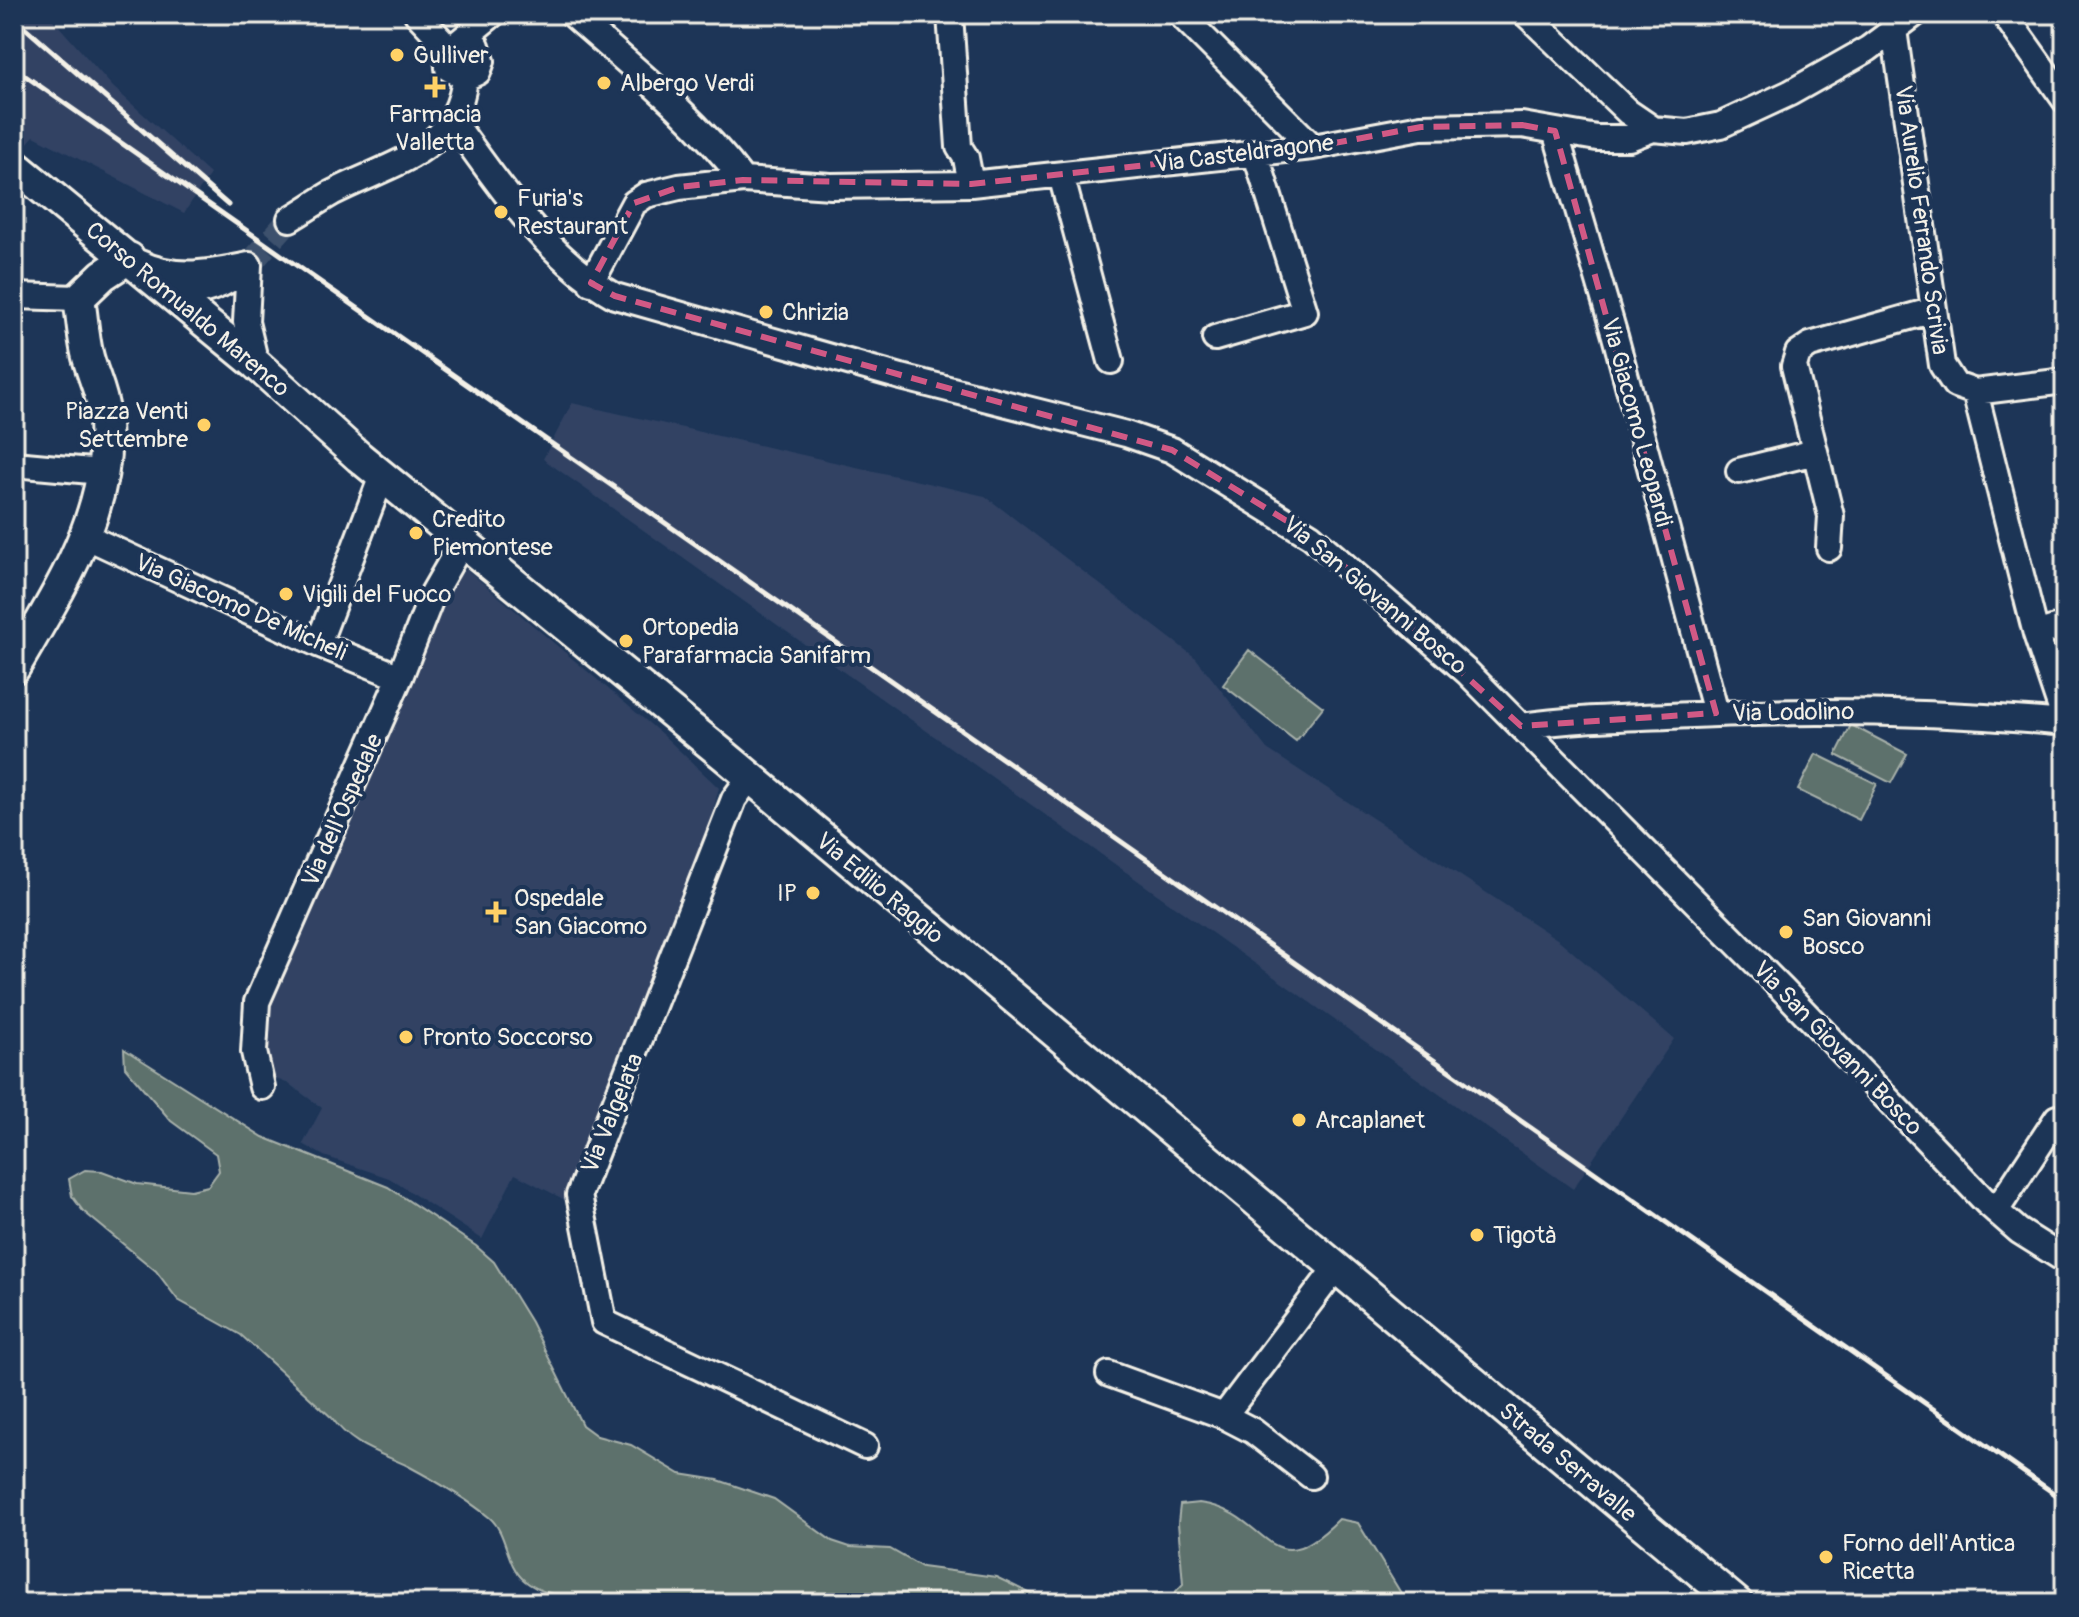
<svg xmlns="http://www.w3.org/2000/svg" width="2079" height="1617" viewBox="0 0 2079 1617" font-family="Pangolin,sans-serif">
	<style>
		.built { fill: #304264 }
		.green { fill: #5d716c; stroke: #a8b1aa; stroke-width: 2 }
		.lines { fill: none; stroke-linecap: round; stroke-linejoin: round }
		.minor-tunnel { stroke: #3d516d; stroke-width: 24; stroke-dasharray: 24 12; stroke-linecap: butt }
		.minor-casing { stroke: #f4f1e8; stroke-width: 30 }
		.major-casing { stroke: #f4f1e8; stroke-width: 36 }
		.minor { stroke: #1d3557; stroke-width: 24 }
		.major { stroke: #1d3557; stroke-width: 30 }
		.rail { stroke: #f4f1e8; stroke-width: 5 }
		.marked { fill: none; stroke: #d15985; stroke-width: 6; stroke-dasharray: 16 10; stroke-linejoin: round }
		.poi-dot { fill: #ffd166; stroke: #1d3557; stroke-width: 3 }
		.labels { text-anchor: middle; stroke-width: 8; stroke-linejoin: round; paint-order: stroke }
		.poi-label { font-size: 24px; fill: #f4f1e8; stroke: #1d3557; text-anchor: start }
		.street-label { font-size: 24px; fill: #f4f1e8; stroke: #1d3557 }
	</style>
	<rect width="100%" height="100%" fill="#1d3557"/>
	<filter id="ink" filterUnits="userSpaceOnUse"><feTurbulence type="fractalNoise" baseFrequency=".0125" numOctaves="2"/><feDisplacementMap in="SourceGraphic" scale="16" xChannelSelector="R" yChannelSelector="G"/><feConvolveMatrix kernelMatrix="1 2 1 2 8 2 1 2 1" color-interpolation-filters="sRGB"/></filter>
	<g filter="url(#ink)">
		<path class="built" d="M14 14H48L113 87 210 174 184 213 34 136 25 146 14 138Z
			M572 403 985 496 1196 658 1267 749 1560 941 1674 1039 1573 1189 543 459Z
			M466 569 663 735 719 788 711 818 717 831 571 1203 515 1174 482 1239 389 1178 324 1156 303 1144 322 1108 289 1084 271 1077 267 1026 272 988 349 827 447 591Z"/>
		<path class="green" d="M1249 650 1323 707 1296 741 1223 685Z
			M1851 725 1907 754 1891 783 1836 755Z
			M1816 754 1877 784 1859 820 1798 790Z
			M124 1049 263 1137 388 1187 476 1246 494 1262 531 1322 582 1425 597 1436 631 1445 680 1474 718 1480 774 1499 832 1541 850 1547 890 1549 922 1567 996 1577 1050 1603H600C575 1596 546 1598 525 1581 505 1565 508 1534 490 1518 466 1498 436 1481 408 1466 378 1452 352 1446 332 1418L241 1335 178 1300 156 1271 83 1211 72 1196 69 1179 85 1170 102 1171 137 1184 191 1190 208 1186 219 1171 216 1154 171 1121 125 1067Z
			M1199 1503C1271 1512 1267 1591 1339 1519L1358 1523 1407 1603H1165L1183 1584 1178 1523 1180 1505Z"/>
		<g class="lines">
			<path class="minor-tunnel" d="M249 265 290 219"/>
			<g class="minor-casing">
				<path id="minor" d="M417 14 449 48
					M572 14C631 66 695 117 743 180
					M950 14 959 147 966 158 971 184
					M1180 14 1313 147
					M1526 14 1628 112 1653 129
					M2004 14 2065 100
					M1892 16 1942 365 1955 385 1975 392 2065 381
					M464 41 477 46 482 61 478 72 465 78 448 68 447 52 493 14
					M452 120C498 183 546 258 615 296L901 377 1126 434 1172 450 1311 536 1468 673 1783 990 1987 1203 2019 1231 2065 1260
					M1555 131 1615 336 1716 713
					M1061 175 1111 361
					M290 219C304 211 318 201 332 193 389 163 457 153 465 78
					M140 263C175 280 212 273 249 265 227 286 198 297 167 291
					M249 265 246 322 256 364
					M591 283 634 203 646 195 679 187 743 180 831 186 971 184 1313 147 1421 127 1522 125 1597 138H1629L1653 129 1687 132 1721 125 1790 93 1868 49 1915 14
					M14 296 79 298
					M1215 338 1305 312 1255 152
					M1975 392 2036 634 2065 721
					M14 464 102 472
					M1739 471 1815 452
					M83 535 318 644 400 677
					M1829 548 1831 516 1794 366 1798 353 1810 345 1934 310
					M2036 634 2065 625
					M318 644 382 476
					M1521 726C1570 719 1619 718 1668 716 1801 709 1932 711 2065 723
					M750 777 734 799 579 1195 604 1322 865 1446
					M262 1087 254 1052 257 1002 400 677 433 593 463 541
					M1996 1211 2057 1118
					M1109 1374 1224 1416 1253 1431 1311 1476
					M1224 1416 1335 1269"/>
			</g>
			<g class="major-casing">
				<path id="major" d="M14 165 256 364 359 457 725 756 1737 1603
					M14 668C59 590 116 506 104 412 102 392 91 372 87 353 83 335 82 316 79 298L103 275 129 258"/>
			</g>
			<use href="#minor" class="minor"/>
			<use href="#major" class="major"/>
			<path class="rail" d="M14 18 228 205
				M14 68 2065 1501"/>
		</g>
	</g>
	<path class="marked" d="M1522 125 1555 131 1716 713 1521 726 1311 536 1172 450 615 296 591 283 634 203 679 187 743 180 971 184 1313 147 1421 127Z"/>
	<g class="poi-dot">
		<circle cx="397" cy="55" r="8"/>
		<circle cx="604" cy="83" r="8"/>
		<path d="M431 75h8v8h8v8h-8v8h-8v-8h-8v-8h8z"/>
		<circle cx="501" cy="212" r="8"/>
		<circle cx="766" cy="312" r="8"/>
		<circle cx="204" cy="425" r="8"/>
		<circle cx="416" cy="533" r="8"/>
		<circle cx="286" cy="594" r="8"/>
		<circle cx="626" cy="641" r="8"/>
		<circle cx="813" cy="893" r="8"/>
		<path d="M492 900h8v8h8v8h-8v8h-8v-8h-8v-8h8z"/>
		<circle cx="1786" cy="932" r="8"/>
		<circle cx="406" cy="1037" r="8"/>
		<circle cx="1299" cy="1120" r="8"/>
		<circle cx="1477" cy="1235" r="8"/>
		<circle cx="1826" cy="1557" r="8"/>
	</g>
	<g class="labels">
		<g class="poi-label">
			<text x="413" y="63">Gulliver</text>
			<text x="620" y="91">Albergo Verdi</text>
			<text x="435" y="122" text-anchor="middle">Farmacia<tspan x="435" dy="28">Valletta</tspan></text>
			<text x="517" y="206">Furia's<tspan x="517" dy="28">Restaurant</tspan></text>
			<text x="782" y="320">Chrizia</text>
			<text x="188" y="419" text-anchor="end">Piazza Venti<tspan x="188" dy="28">Settembre</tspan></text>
			<text x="432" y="527">Credito<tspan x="432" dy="28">Piemontese</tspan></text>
			<text x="302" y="602">Vigili del Fuoco</text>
			<text x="642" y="635">Ortopedia<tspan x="642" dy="28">Parafarmacia Sanifarm</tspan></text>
			<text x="797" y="901" text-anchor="end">IP</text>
			<text x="514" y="906">Ospedale<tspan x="514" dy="28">San Giacomo</tspan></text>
			<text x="1802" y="926">San Giovanni<tspan x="1802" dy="28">Bosco</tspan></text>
			<text x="422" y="1045">Pronto Soccorso</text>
			<text x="1315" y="1128">Arcaplanet</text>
			<text x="1493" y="1243">Tigotà</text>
			<text x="1842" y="1551">Forno dell'Antica<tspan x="1842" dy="28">Ricetta</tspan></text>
		</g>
		<g class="street-label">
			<text transform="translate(1244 153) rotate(-7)" y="8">Via Casteldragone</text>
			<text transform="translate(1922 220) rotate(82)" y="8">Via Aurelio Ferrando Scrivia</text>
			<text transform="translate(188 309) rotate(40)" y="8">Corso Romualdo Marenco</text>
			<text transform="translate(1637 422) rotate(75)" y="8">Via Giacomo Leopardi</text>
			<text transform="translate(1375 595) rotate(40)" y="8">Via San Giovanni Bosco</text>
			<text transform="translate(241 607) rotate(24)" y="8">Via Giacomo De Micheli</text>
			<text transform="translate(1793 712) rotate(-1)" y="8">Via Lodolino</text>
			<text transform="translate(342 810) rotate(-66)" y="8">Via dell'Ospedale</text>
			<text transform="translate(880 888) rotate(40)" y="8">Via Edilio Raggio</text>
			<text transform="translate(1838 1048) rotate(46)" y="8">Via San Giovanni Bosco</text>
			<text transform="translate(612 1113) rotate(-68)" y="8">Via Valgelata</text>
			<text transform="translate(1568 1462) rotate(40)" y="8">Strada Serravalle</text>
		</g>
	</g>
	<rect width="2079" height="1617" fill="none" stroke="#1d3557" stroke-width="48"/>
	<rect x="24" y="24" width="2031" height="1569" fill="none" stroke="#f4f1e8" stroke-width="3" filter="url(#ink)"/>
</svg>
